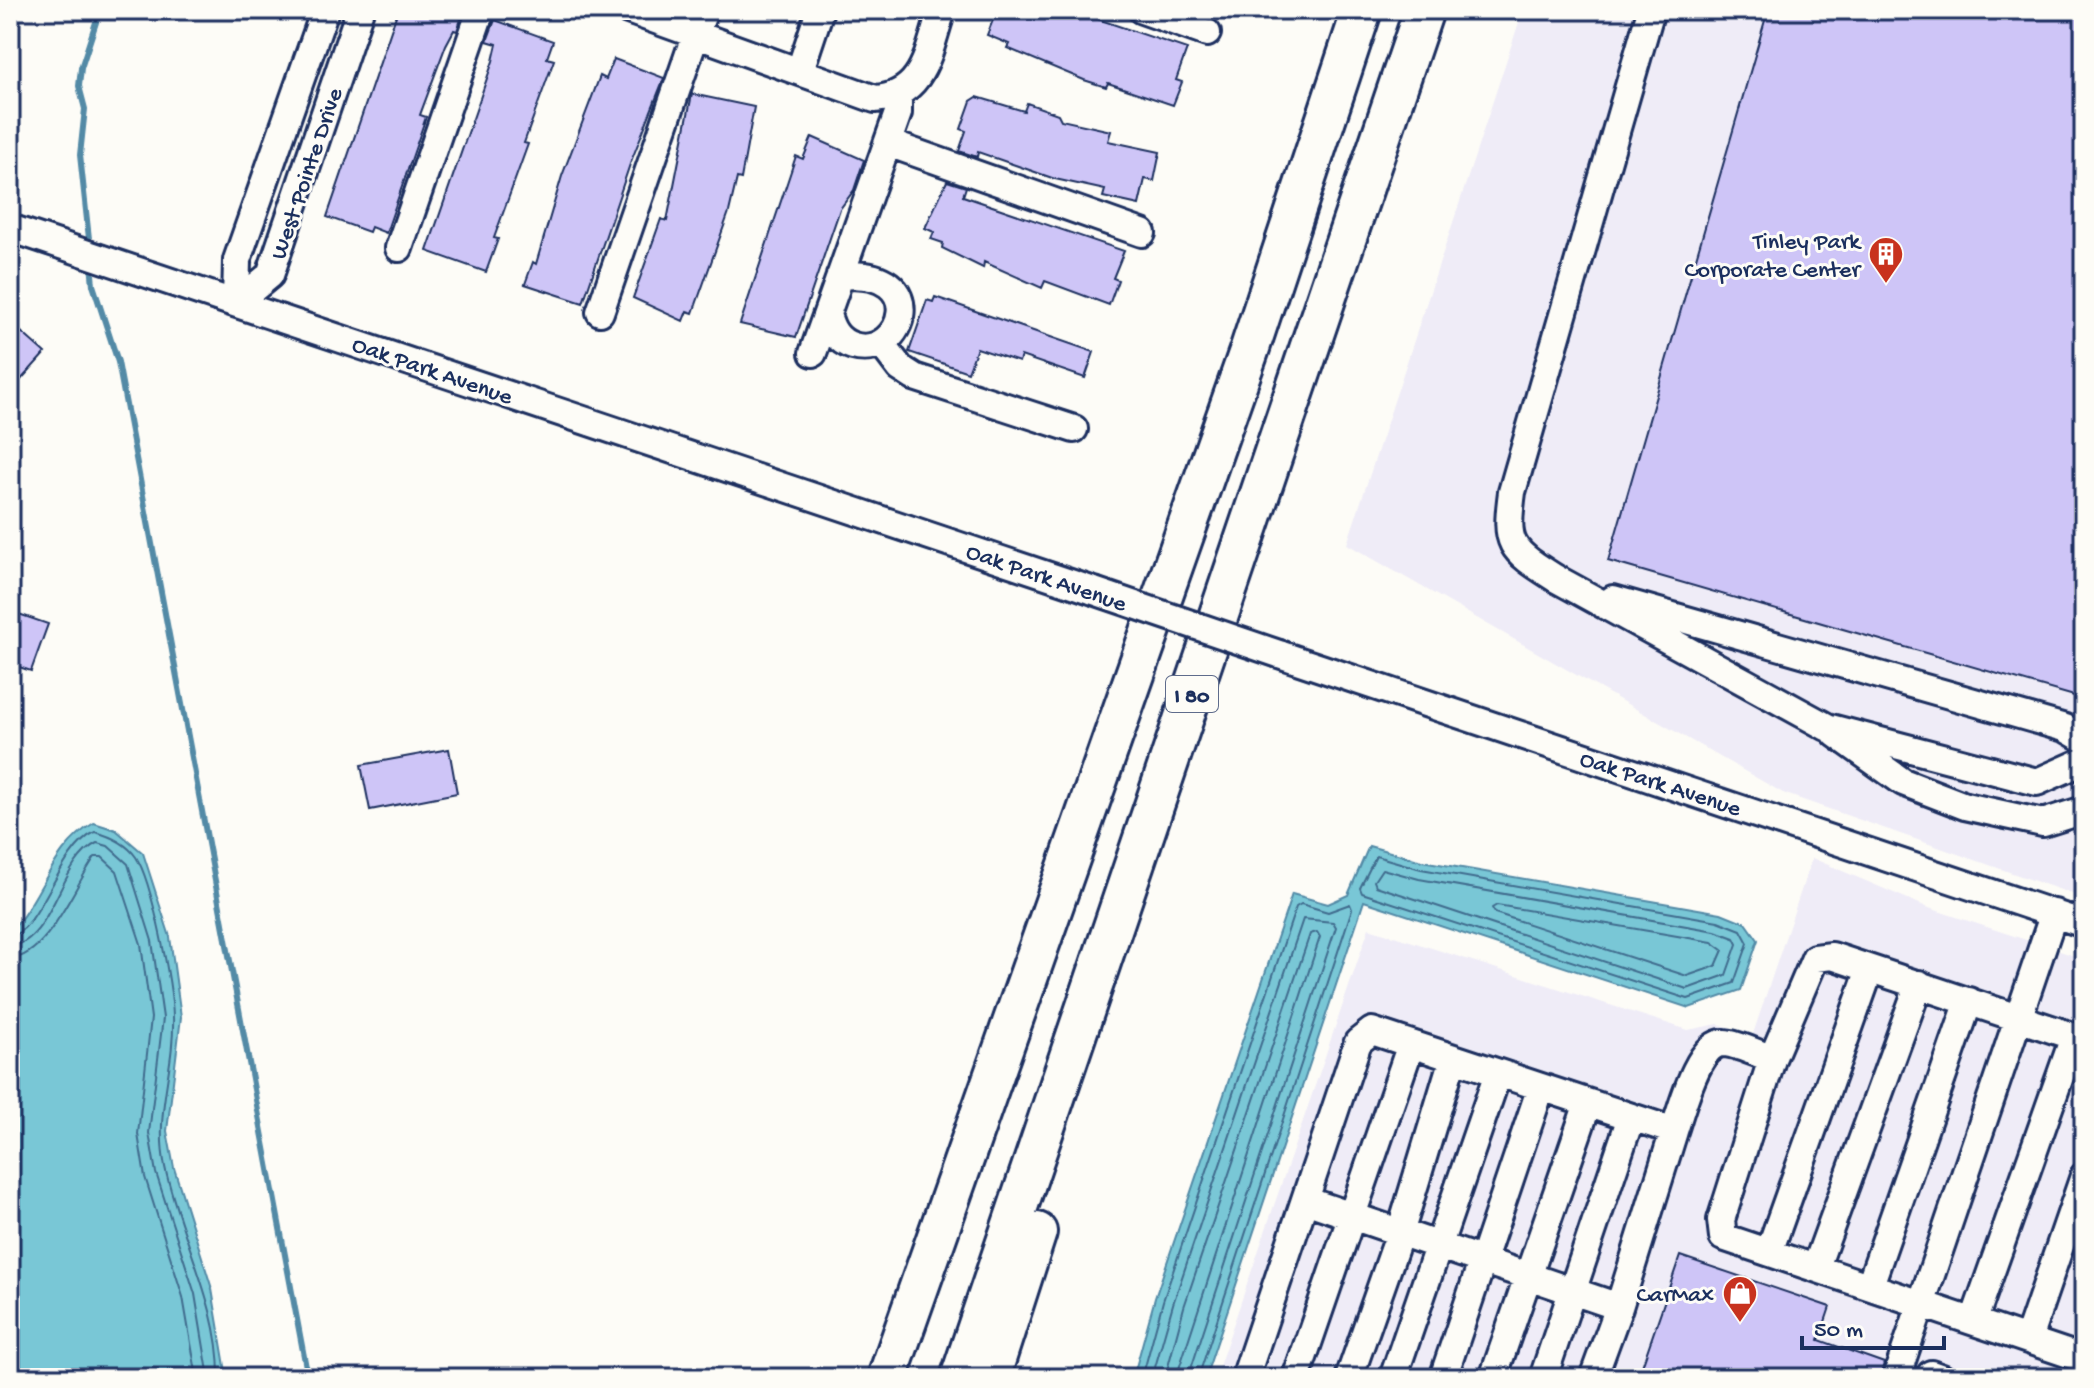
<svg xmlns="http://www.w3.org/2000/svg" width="2094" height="1388" viewBox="0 0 2094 1388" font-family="'Gochi Hand',sans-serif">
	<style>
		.built { fill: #efecf7 }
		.water { fill: #79c7d6; stroke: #538aa6; stroke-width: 2 }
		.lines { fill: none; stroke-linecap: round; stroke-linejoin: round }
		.shore { stroke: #416c8e; stroke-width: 2 }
		.stream { stroke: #538aa6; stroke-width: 6 }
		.building { fill: #cec5f7; stroke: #1b2f5e; stroke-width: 2 }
		.minor-casing { stroke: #1b2f5e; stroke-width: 32 }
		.highway-casing { stroke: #1b2f5e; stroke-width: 44 }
		.minor { stroke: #fdfcf7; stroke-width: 26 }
		.highway { stroke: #fdfcf7; stroke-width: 38 }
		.minor-bridge-casing { stroke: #1b2f5e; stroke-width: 32; stroke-linecap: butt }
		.minor-bridge { stroke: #fdfcf7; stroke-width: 26 }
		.labels { text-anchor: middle; stroke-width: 6; stroke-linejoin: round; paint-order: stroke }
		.shield { fill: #fdfcf7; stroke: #5f6c8c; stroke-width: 2 }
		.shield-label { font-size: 22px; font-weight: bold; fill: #1b2f5e }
		.street-label { font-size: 24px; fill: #1b2f5e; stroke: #fdfcf7 }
		.poi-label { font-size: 24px; fill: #1b2f5e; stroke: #fdfcf7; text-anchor: end }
	</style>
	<rect width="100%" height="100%" fill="#fdfcf7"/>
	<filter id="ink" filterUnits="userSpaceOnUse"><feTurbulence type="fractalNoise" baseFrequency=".0125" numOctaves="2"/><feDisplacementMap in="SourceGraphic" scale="16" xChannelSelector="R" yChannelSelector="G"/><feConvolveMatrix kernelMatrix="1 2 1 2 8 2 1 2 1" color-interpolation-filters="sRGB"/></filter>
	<g filter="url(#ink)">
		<path class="built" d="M1523 10H2084V898L1783 793 1347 544Z
			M1812 858 1929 908 2084 959V1378H1215L1369 928 1688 1030 1718 1024 1753 1034Z"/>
		<path class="water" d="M94 823 116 830 143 853 170 937 181 1017 167 1131 174 1168 212 1289 227 1378H10V932C42 898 52 847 94 823Z
			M1369 846 1422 861 1721 913 1746 923 1758 940 1741 990 1689 1008 1364 901 1205 1378H1133L1155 1298 1292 894 1328 904 1348 895Z"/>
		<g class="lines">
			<path class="shore" d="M1376 856 1421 869 1718 921 1741 930 1748 943 1734 983 1688 999 1362 893 1360 888Z
				M1382 869 1419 879 1715 931 1734 938 1737 944 1726 975 1687 989 1376 886 1374 881Z
				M1497 905 1712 942 1723 950 1716 966 1687 976 1495 913 1492 908Z
				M10 936C39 933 58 850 95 832 110 836 127 844 136 857 152 881 172 985 173 1016 175 1069 154 1112 165 1167 180 1237 220 1305 219 1378
				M10 946C52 944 59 861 97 843L108 846 128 864 152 941 163 1018 149 1133 156 1173 195 1294 209 1378
				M10 959C48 957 74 886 95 857H102L117 871 141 944 151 1018 138 1134 145 1177 183 1297 197 1378
				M1142 1378 1163 1301 1296 907 1301 904 1328 912 1350 904 1352 909 1198 1378
				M1152 1378 1173 1304 1303 919 1333 922 1336 927 1188 1378
				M1165 1378 1184 1307 1310 934 1317 932 1320 937 1176 1378"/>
			<path class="stream" d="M90 248 80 155 85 109 79 86 81 68 100 10
				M91 264 93 285 118 362 308 1378"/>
		</g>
		<path class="building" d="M398 10H464L457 31 454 30 446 45 420 115 426 117 386 233 371 227 369 232 327 217Z
			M997 10H1071L1187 49 1176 80 1182 82 1173 105 1108 83 1106 87 1084 80 1007 48 1009 44 987 35Z
			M1768 10H2084V687L2081 698 1608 561Z
			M495 20 553 41 547 58 554 60 524 143 528 144 494 238 498 239 486 272 427 251 493 61 497 44 487 41Z
			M614 59 664 78 630 164 583 303 525 284 533 262 536 264 562 176 600 76 606 79Z
			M692 94 754 107 741 179 737 178 729 212 693 313 687 311 683 321 633 298 661 219 667 221Z
			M977 97 1024 111 1027 103 1058 114 1061 120 1111 131 1108 141 1160 152 1154 181 1145 179 1139 205 1103 197 1105 190 1055 179 978 152 977 157 959 151 966 131 961 129 971 101Z
			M812 137 864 160 854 190 840 209 796 337 740 324 796 156 803 159Z
			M947 181 966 187 963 196 1124 251 1113 278 1118 280 1109 305 1045 281 1042 288 984 262 983 268 942 248 943 243 931 239 934 232 925 228Z
			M935 297 1094 352 1085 378 1021 356 1019 362 977 348 968 372 909 352 927 300 933 302Z
			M10 322 45 353 10 392Z
			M10 611 48 624 31 671 10 664Z
			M449 749 457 793 370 810 361 765Z
			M1680 1256 1830 1307 1819 1340 1884 1363 1880 1378H1638Z"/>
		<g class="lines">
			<g class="minor-casing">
				<path id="minor" d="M628 10 875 99C925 95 928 51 942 10
					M1142 10 1207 33
					M1651 10 1512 492C1505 545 1509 549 1555 578L1827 727 2037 782 2084 761
					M800 70 820 10
					M888 143 1142 233
					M10 228 1094 591
					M399 248 481 10
					M236 303 270 275 360 10
					M236 303 237 260 325 10
					M600 312 704 10
					M827 314C831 329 837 341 853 346 904 361 933 266 840 276
					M881 343 900 368 914 377 1074 429
					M813 353 898 113V96
					M1613 599 2065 728 2084 739
					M1279 654 2084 924
					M1836 734 1903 782 1965 806 2043 823 2084 810
					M1774 1053 1721 1220 1723 1237 2084 1359
					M1305 1200 1619 1307 1674 1131
					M1769 1252 1870 969
					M1816 1267 1919 984
					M1870 1285 1969 1001
					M1974 1320 2074 1037
					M2028 1339 2084 1176
					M1245 1378 1358 1042 1372 1031 1674 1131C1681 1111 1698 1042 1724 1043 1739 1044 1758 1054 1772 1059L1815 958 1832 956 2084 1040
					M1296 1378 1411 1044
					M1349 1378 1400 1233 1453 1058
					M1393 1378 1498 1073
					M1443 1378 1541 1087
					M1493 1378 1588 1103
					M1543 1378 1631 1117
					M1593 1378 1619 1307
					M1896 1378 2054 913
					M1929 1378 1931 1374 1942 1378"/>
			</g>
			<g class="highway-casing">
				<path id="highway" d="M887 1378 1249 351 1362 10
					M960 1378 1424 10
					M990 1378 1037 1232"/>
			</g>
			<use href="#minor" class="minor"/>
			<use href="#highway" class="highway"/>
			<g class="minor-bridge-casing">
				<path id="minor-bridge" d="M1094 591 1279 654"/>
			</g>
			<use href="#minor-bridge" class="minor-bridge"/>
		</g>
	</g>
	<defs>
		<g id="building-pin" transform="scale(1.8)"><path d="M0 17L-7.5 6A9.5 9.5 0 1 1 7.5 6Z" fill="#c8321e" stroke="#fdfcf7"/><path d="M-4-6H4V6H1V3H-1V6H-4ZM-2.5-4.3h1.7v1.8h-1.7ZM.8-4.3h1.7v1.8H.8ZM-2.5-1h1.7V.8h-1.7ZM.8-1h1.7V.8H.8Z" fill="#fff"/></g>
		<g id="shop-pin" transform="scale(1.8)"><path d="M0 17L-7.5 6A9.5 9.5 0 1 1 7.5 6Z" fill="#c8321e" stroke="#fdfcf7"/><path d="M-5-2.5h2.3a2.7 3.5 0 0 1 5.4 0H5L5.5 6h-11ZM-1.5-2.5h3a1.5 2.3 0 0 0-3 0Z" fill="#fff"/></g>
	</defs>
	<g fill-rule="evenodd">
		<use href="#building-pin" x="1886" y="254"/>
		<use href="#shop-pin" x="1740" y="1293"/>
	</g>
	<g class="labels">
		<rect class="shield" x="1166" y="676" width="52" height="36" rx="6"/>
		<g class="shield-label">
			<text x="1192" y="702">I 80</text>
		</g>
		<g class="street-label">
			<text transform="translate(305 173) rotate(-71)" y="8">West Pointe Drive</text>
			<text transform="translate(433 369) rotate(19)" y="8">Oak Park Avenue</text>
			<text transform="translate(1047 576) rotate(19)" y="8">Oak Park Avenue</text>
			<text transform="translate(1661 782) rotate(18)" y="8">Oak Park Avenue</text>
		</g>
		<g class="poi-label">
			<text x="1860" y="248">Tinley Park<tspan x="1860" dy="28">Corporate Center</tspan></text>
			<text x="1714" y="1301">CarMax</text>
		</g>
	</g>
	<rect width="2094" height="1388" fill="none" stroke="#fdfcf7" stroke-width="40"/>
	<rect x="20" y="20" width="2054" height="1348" fill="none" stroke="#1b2f5e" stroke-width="3" filter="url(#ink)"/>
	<path d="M1802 1336v12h142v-12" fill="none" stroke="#1b2f5e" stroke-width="4"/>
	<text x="1814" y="1336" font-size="24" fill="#1b2f5e" stroke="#fdfcf7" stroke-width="6" paint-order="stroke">50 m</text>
</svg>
